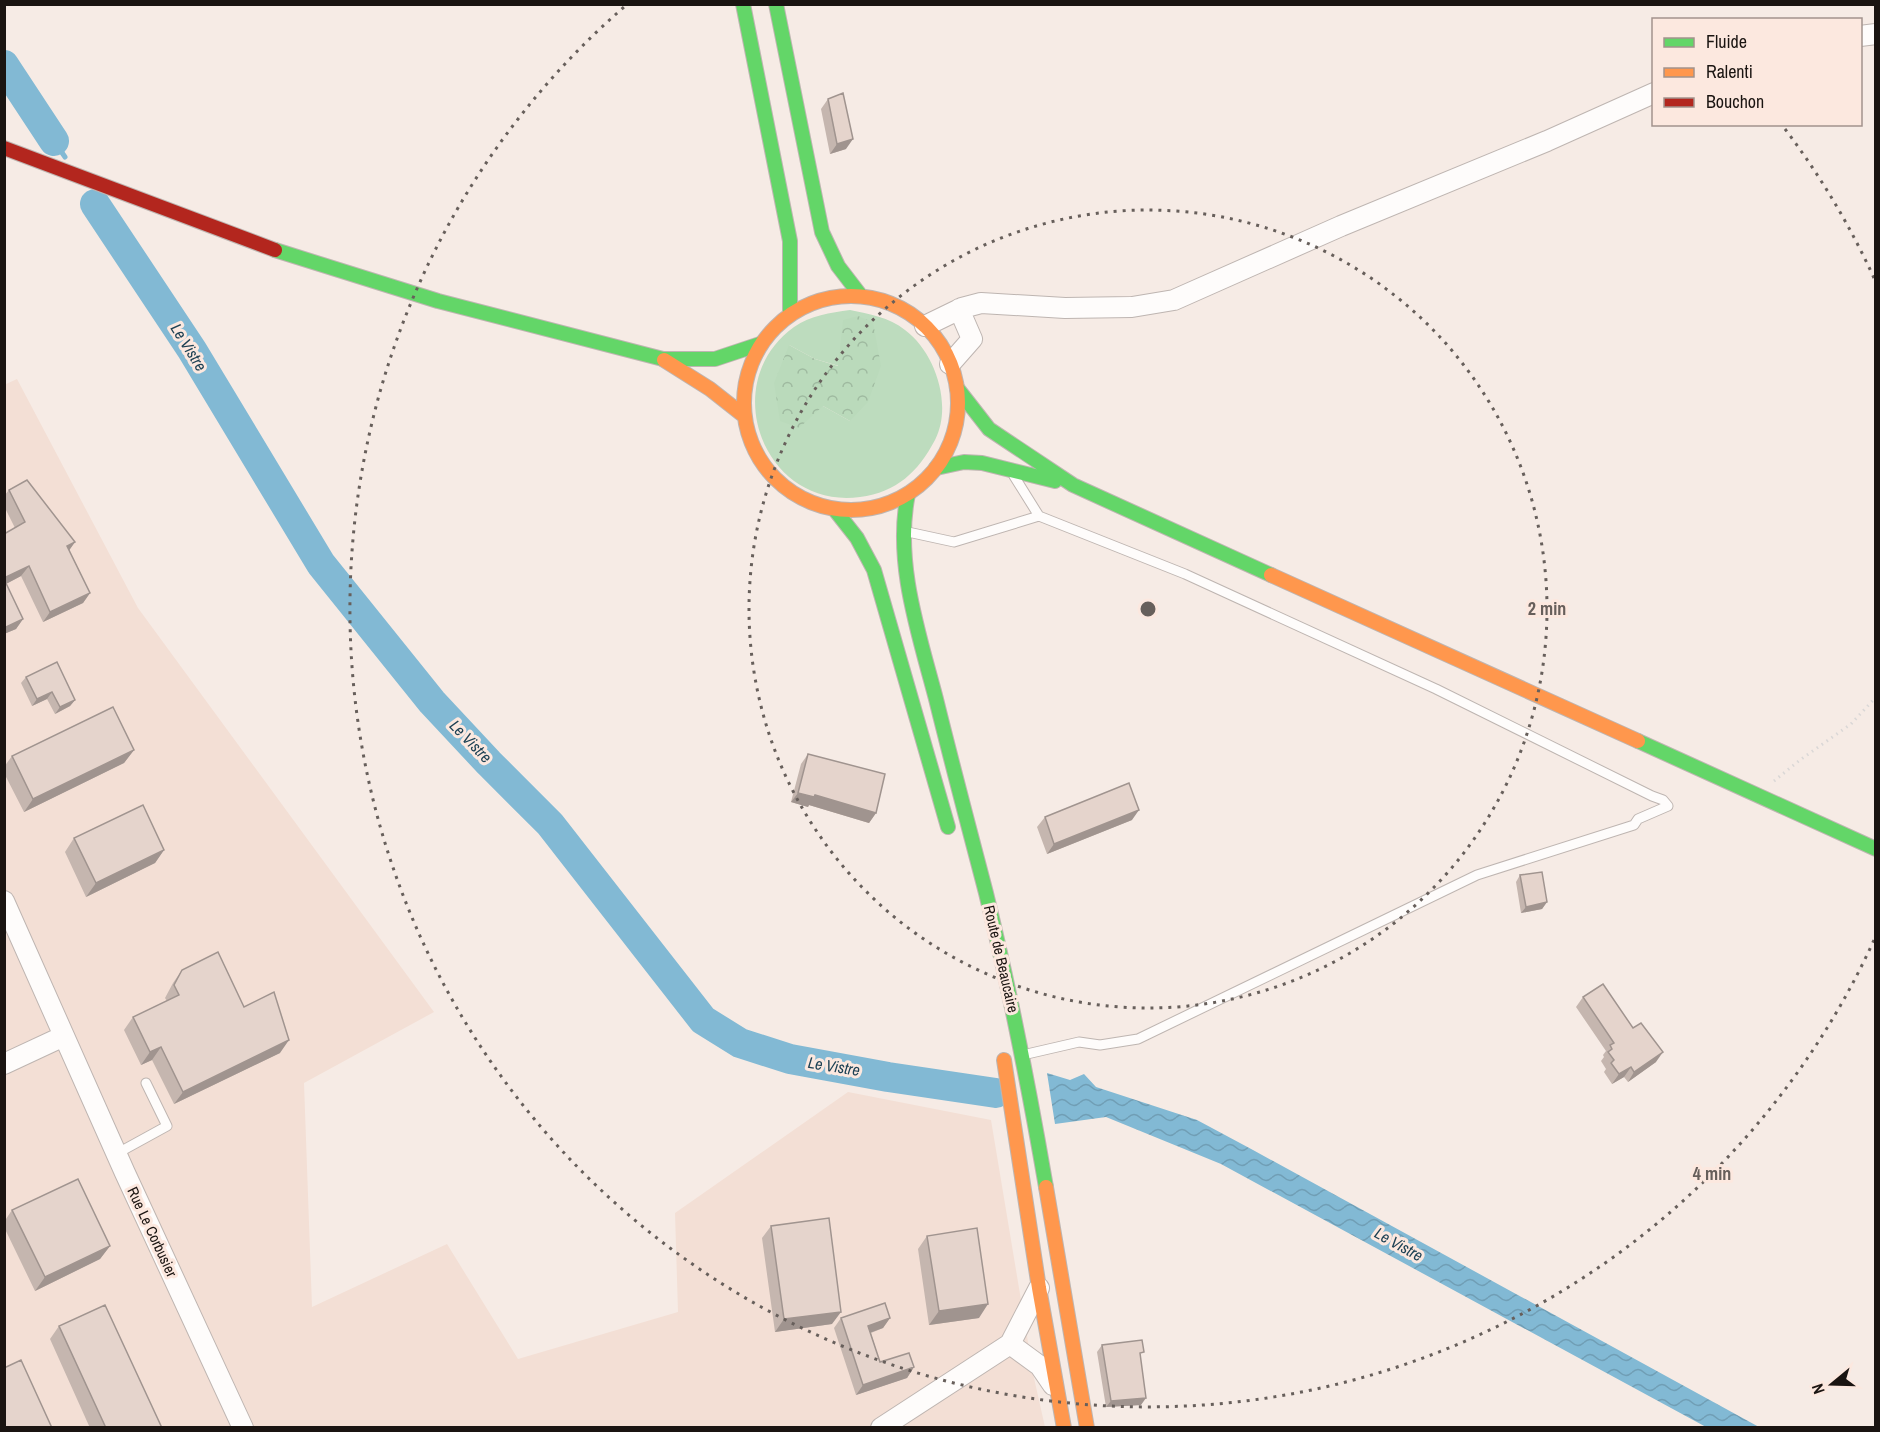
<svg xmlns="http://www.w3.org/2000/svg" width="1880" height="1432" viewBox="0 0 1880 1432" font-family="'Archivo Narrow',sans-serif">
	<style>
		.built { fill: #f3dfd5 }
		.grass { fill: #bddcbe; fill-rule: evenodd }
		.forest { fill: url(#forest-crowns) }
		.water { fill: url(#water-waves) }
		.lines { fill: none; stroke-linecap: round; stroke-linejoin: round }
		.stream { stroke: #82b9d4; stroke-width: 5 }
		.river { stroke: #82b9d4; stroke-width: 30 }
		.lane-casing { stroke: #beb5b1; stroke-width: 11 }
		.street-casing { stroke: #beb5b1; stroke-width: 22 }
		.fast-casing { stroke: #beb5b1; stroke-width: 16 }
		.slow-casing { stroke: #beb5b1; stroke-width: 16 }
		.jam-casing { stroke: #beb5b1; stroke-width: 16 }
		.path { stroke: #dad7d6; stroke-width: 3; stroke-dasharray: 1.5 4.5; stroke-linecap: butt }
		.lane { stroke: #fefcfb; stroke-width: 9 }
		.street { stroke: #fefcfb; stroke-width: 20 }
		.fast { stroke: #63d668; stroke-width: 14 }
		.slow { stroke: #ff974d; stroke-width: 14 }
		.jam { stroke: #b3261e; stroke-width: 14 }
		.wall { fill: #c5b6af }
		.shaded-wall { fill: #a0948f }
		.building { fill: #e5d4cc; stroke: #a0948f; stroke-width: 1.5 }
		.ring { fill: none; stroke: #675f5b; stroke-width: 3; stroke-dasharray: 3 6 }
		.labels { text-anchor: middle; stroke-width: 6; stroke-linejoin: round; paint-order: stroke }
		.street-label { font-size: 15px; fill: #1a1411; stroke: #fce8df }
		.water-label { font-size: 16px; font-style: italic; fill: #1d4154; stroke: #fce8df }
		.centre { fill: #675f5b; stroke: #fce8df; stroke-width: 3 }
		.ring-label { font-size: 18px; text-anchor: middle; font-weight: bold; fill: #675f5b; stroke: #fce8df; stroke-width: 6; stroke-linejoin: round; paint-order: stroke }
	</style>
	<defs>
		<pattern id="forest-crowns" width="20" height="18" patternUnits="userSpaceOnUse" patternTransform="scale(1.5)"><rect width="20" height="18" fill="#badabb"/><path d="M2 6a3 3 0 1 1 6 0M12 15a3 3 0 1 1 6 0" fill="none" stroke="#9fbaa0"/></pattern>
		<pattern id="water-waves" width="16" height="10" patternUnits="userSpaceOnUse" patternTransform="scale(1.5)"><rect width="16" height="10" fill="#82b9d4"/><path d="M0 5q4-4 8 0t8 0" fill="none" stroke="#709eb5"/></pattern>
	</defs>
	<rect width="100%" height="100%" fill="#f6ebe5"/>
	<path class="built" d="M17 379 138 608 434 1012 304 1083 312 1307 447 1244 518 1359 678 1312 675 1213 848 1092 991 1120 1034 1378 1045 1427 5 1428 4 385Z"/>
	<path class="grass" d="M850 310C869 314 889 317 905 330 935 352 953 405 935 440 918 472 897 492 860 497 764 510 716 383 794 327 811 315 830 313 850 310ZM789 345 815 359 839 366 850 421 823 406Z"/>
	<path class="forest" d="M858 316 873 322 881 366 868 402 850 421 823 406 799 428 780 421 774 383 789 345 815 359 838 366 843 320Z"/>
	<path class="water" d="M1047 1073 1070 1080 1084 1074 1096 1087 1197 1120 1253 1150 1759 1427H1706L1221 1164 1106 1117 1055 1124Z"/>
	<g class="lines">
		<path class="stream" d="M54 141 65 157
			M89 194 95 204"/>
		<path class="river" d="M4 65 54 141
			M95 204 192 350 321 564 432 702 489 763 550 824 703 1020 740 1043 790 1059 888 1077 996 1093"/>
		<g class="lane-casing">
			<path id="lane" d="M1014 476 1039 516 1185 574 1436 689 1652 796 1663 800 1668 806 1638 819 1634 825 1477 875 1138 1039 1100 1045 1079 1042 1027 1054
				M908 532 954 542 1039 516
				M116 1154 167 1126 146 1083"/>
		</g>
		<g class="street-casing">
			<path id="street" d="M1860 36 1876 34
				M925 326 962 308 981 303 1065 308 1132 307 1174 300 1341 226 1547 141 1654 93
				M950 364 972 339 959 309
				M4 901 125 1173 243 1428
				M4 1064 64 1036
				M1010 1344 1040 1366 1053 1385
				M881 1428 1010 1344 1039 1288"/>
		</g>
		<g class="fast-casing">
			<path id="fast" d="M743 4 790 241V313
				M776 4 822 232 838 266 861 296
				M275 250 438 301 663 359H715L760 344
				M957 388 989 429 1073 485 1271 575
				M936 468 964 462 982 463 1055 481
				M908 494C894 562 919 634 936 699 952 764 969 828 986 893 1010 991 1029 1088 1046 1187
				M835 510 857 538 874 570 948 827
				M1638 741 1876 849"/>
		</g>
		<g class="slow-casing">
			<path id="slow" d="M744 403a107 107 0 1 1 214 0a107 107 0 1 1-214 0Z
				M664 360 710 389 743 415
				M1271 575 1638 741
				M1004 1060 1039 1288 1064 1428
				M1046 1187 1087 1428"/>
		</g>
		<g class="jam-casing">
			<path id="jam" d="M4 148 275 250"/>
		</g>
		<path class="path" d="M1774 781 1800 760 1851 724 1876 697"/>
		<use href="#lane" class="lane"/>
		<use href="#street" class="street"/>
		<use href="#fast" class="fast"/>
		<use href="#slow" class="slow"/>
		<use href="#jam" class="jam"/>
	</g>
	<path class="wall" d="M828 99 846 149 830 154 821 109Z
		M9 490 75 542 69 550 90 593 83 603 43 622 21 576 6 584 23 619 16 629 4 634V534L15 528 4 506V496Z
		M26 677 75 700 70 706 55 714 47 699 32 706 21 683Z
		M134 750 124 763 24 812 4 773V767L12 756Z
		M808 754 876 813 869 823 809 805 808 807 791 802 801 764Z
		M1045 817 1132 820 1047 854 1037 827Z
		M74 838 164 850 155 863 86 897 65 852Z
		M1520 875 1547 902 1542 909 1521 913 1516 882Z
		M182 970 244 1007 280 1053 174 1104 152 1060 141 1065 124 1030 133 1017 167 1001 165 998 173 983Z
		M1583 997 1656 1062 1628 1082 1624 1077 1612 1084 1604 1072 1606 1069 1601 1061 1604 1057 1603 1055 1606 1051 1576 1007Z
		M12 1210 110 1246 100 1259 35 1291 4 1227V1222Z
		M771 1226 832 1324 775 1332 762 1238Z
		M927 1236 979 1318 929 1325 918 1249Z
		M841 1318H890L883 1328 871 1333 880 1362 914 1367 907 1378 856 1395 834 1328Z
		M59 1326 162 1428H90L50 1339Z
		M1102 1345 1141 1356V1405L1106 1407 1097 1352Z"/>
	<path class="shaded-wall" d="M853 139 846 149 830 154 837 144Z
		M75 542 68 552 67 546Z
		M29 566 21 576 4 585V578Z
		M90 593 83 603 43 622 50 612Z
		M23 619 16 629 4 634V628Z
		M52 692 47 699 32 706 37 699Z
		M75 700 70 706 55 714 60 707Z
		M134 750 124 763 24 812 33 799Z
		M798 793 815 795 876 813 869 823 809 805 808 807 791 802Z
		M1139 810 1132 820 1047 854 1054 844Z
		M164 850 155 863 86 897 96 883Z
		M1547 902 1542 909 1521 913 1526 907Z
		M289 1040 280 1053 174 1104 183 1092Z
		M161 1047 152 1060 141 1065 150 1052Z
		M1663 1052 1656 1062 1628 1082 1634 1072Z
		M1631 1067 1624 1077 1612 1084 1619 1074Z
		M110 1246 100 1259 35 1291 45 1277Z
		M988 1304 979 1318 929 1325 939 1311Z
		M841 1312 832 1324 775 1332 784 1319Z
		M890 1318 883 1328 861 1336 868 1326Z
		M914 1367 907 1378 856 1395 863 1385Z
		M1146 1398 1141 1405 1106 1407 1111 1401Z"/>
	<path class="building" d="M843 93 853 139 837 144 828 99Z
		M27 480 75 542 67 546 90 593 50 612 29 566 4 578V534L25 522 9 490Z
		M4 579 23 619 4 628Z
		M57 662 75 700 60 707 52 692 37 699 26 677Z
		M113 707 134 750 33 799 12 756Z
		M808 754 885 774 876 813 815 795 814 797 798 793Z
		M1129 783 1139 810 1054 844 1045 817Z
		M143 805 164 850 96 883 74 838Z
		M1542 872 1547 902 1526 907 1520 875Z
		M218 952 244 1007 274 992 289 1040 183 1092 161 1047 150 1052 133 1017 179 995 174 985 182 970Z
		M1603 984 1633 1028 1641 1023 1663 1052 1634 1072 1631 1067 1619 1074 1611 1063 1614 1060 1608 1052 1612 1049 1610 1045 1614 1043 1583 997Z
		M78 1179 110 1246 45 1277 12 1210Z
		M829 1218 841 1312 784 1319 771 1226Z
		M977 1228 988 1304 939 1311 927 1236Z
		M885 1303 890 1318 868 1326 880 1362 909 1353 914 1367 863 1385 841 1318Z
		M105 1305 162 1428H106L59 1326Z
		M1142 1340 1144 1352 1140 1353 1146 1398 1111 1401 1102 1345Z
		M21 1360 52 1428H4V1368Z"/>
	<g class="ring">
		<circle cx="1148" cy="609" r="399"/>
		<path d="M1874 940A798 798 0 1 1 624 7M1785 129A798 798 0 0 1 1874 278"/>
	</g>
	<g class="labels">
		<g class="street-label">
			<text transform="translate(1001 959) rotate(77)" y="5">Route de Beaucaire</text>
			<text transform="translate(152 1232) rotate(65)" y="5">Rue Le Corbusier</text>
		</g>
		<g class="water-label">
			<text transform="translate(189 347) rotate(58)" y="6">Le Vistre</text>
			<text transform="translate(471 741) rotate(46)" y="6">Le Vistre</text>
			<text transform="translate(834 1066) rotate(9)" y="6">Le Vistre</text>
			<text transform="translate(1399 1244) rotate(29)" y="6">Le Vistre</text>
		</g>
	</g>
	<circle cx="1148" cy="609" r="9" class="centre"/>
	<g class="ring-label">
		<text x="1547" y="615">2 min</text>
		<text x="1712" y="1180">4 min</text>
	</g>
	<rect width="1880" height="1432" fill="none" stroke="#1a1411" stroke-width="12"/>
	<rect x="1652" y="18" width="210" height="108" fill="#fce8df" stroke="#a2938d" stroke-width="1.5"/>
	<rect x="1664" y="38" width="30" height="9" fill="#63d668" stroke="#a2938d" stroke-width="1.5"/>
	<text x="1706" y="48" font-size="18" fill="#1a1411">Fluide</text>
	<rect x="1664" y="68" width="30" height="9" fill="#ff974d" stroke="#a2938d" stroke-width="1.5"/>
	<text x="1706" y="78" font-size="18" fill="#1a1411">Ralenti</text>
	<rect x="1664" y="98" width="30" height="9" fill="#b3261e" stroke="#a2938d" stroke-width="1.5"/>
	<text x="1706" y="108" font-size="18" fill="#1a1411">Bouchon</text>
	<g transform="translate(1832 1384) rotate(251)" stroke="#fce8df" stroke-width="4.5" paint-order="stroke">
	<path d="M0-4.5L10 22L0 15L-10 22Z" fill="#1a1411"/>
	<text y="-9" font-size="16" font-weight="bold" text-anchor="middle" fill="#1a1411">N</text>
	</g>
</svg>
